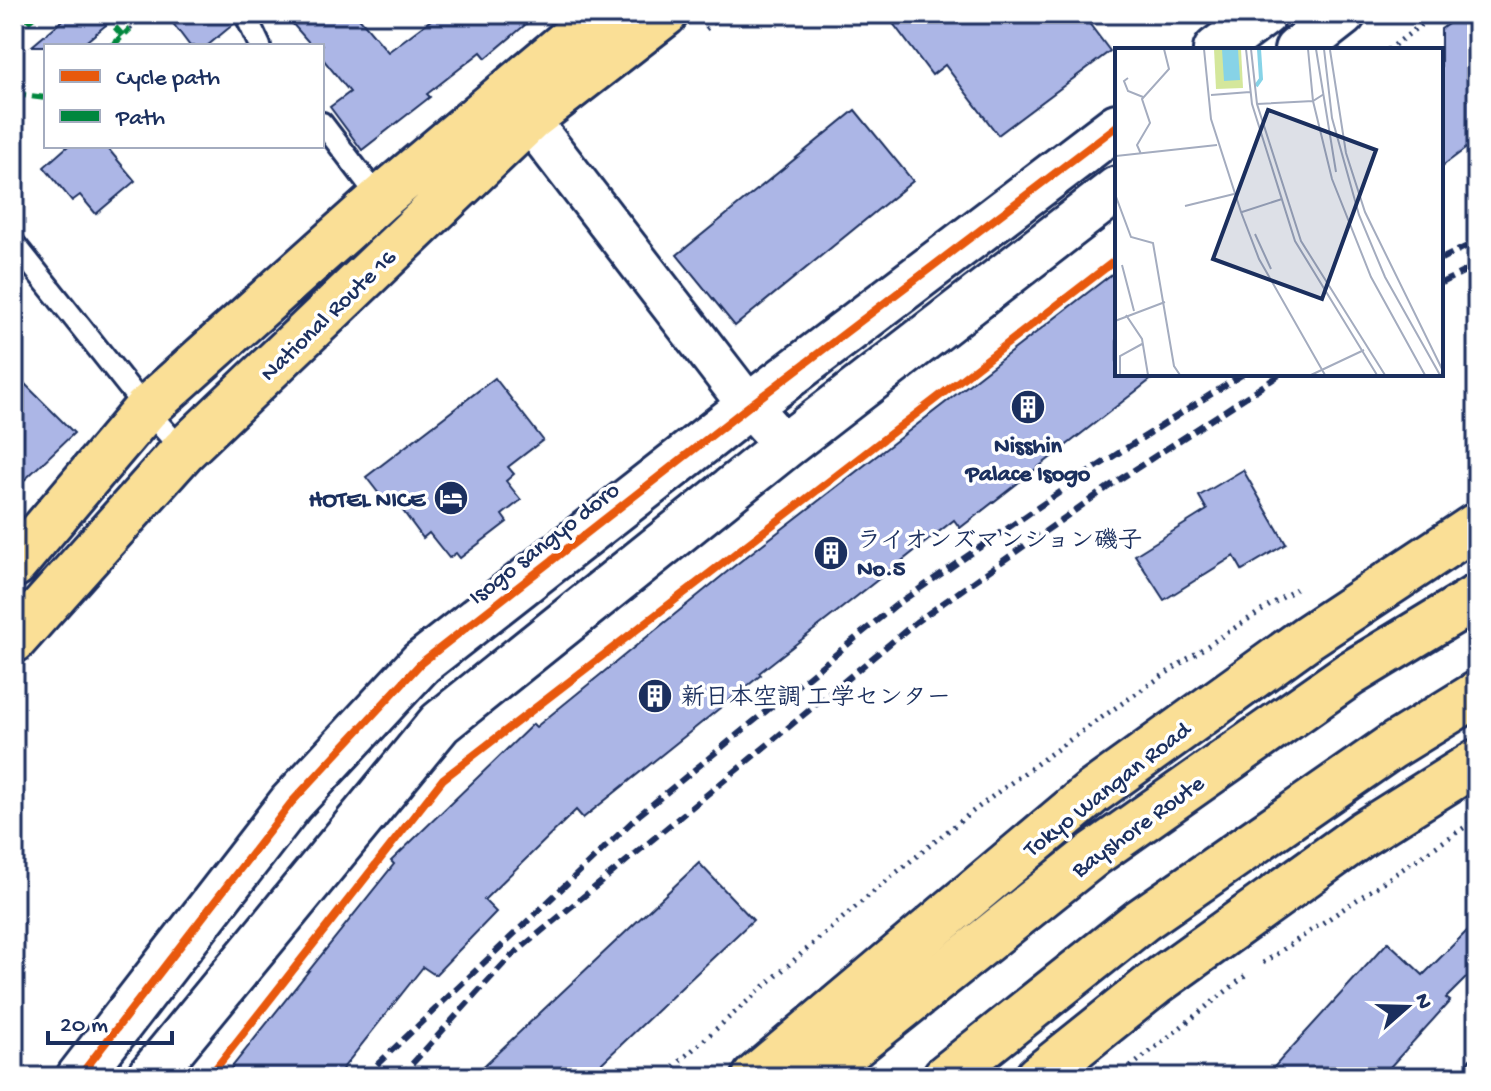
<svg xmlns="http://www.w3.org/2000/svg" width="1491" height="1091" viewBox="0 0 1491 1091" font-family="'Gochi Hand','Klee One',sans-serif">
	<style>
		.building { fill: #acb6e6; stroke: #1b2f5e; stroke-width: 2 }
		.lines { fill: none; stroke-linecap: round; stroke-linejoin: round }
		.service-casing { stroke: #1b2f5e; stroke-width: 26 }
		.minor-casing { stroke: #1b2f5e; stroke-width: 46 }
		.tertiary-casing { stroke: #1b2f5e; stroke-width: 50 }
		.trunk-casing { stroke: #1b2f5e; stroke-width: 50 }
		.motorway-casing { stroke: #1b2f5e; stroke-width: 50 }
		.path { stroke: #1b2f5e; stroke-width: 5; stroke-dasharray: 2 6; stroke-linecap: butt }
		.service { stroke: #fff; stroke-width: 20 }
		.minor { stroke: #fff; stroke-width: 40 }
		.tertiary { stroke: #fff; stroke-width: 44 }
		.trunk { stroke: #fadf96; stroke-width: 44 }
		.motorway { stroke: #fadf96; stroke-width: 44 }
		.rail { stroke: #1b2f5e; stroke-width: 6; stroke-dasharray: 12 6; stroke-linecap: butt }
		.quiet { stroke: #00873e; stroke-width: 6; stroke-dasharray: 12 6; stroke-linecap: butt }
		.cycleway-casing { stroke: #fff; stroke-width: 13 }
		.cycleway { stroke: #e8590c; stroke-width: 8 }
		.labels { text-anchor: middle; stroke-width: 7; stroke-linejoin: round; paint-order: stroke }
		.street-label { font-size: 24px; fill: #1b2f5e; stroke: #fff }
		.poi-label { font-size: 24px; font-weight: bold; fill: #1b2f5e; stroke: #fff; text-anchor: start }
		.inset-river { fill: none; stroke: #87d3e7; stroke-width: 4 }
		.inset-road { fill: none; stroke: #a4acbf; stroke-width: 2 }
		.view { fill: #1b2f5e; fill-opacity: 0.15; stroke: #1b2f5e; stroke-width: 4 }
		.inset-edge { fill: none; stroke: #1b2f5e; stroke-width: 4 }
	</style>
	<rect width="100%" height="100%" fill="#fff"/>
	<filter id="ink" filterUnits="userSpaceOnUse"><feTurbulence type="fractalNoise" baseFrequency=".0125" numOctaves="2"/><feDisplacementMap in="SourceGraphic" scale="16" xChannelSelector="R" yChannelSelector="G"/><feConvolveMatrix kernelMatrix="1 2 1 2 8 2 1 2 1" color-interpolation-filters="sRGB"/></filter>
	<g filter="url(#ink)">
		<path class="building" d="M70 14H119L81 46H32Z
			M166 14H232L235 23 207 46H190Z
			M284 14H356L388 52 439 14H538L486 58 481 52 427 94 430 97 362 150 330 107 350 92 322 58V46H312Z
			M886 14H1082L1110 51 998 135 945 65 932 75Z
			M1462 14H1477V140L1441 167V29Z
			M855 110 913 181 735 326 677 255Z
			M68 146H106L135 181 96 214 80 195 72 201 44 167Z
			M1117 270V374H1158L960 528 954 520 759 673 761 675 583 818 576 810 484 900 496 912 435 975 423 967 336 1077H224L394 864 391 861 533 724 536 727 733 567Z
			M14 373 74 433 14 490Z
			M495 378 543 440 508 467 514 474 506 481 521 500 502 515 507 522 460 558 456 553 449 558 429 533 423 538 397 503 390 508 366 477Z
			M1243 470 1286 544 1242 570 1234 556 1164 600 1135 555 1207 510 1199 496Z
			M699 863 753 920 587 1077H472Z
			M1477 921V967L1446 998 1450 1001 1381 1077H1265L1388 942 1423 975Z"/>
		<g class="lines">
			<g class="service-casing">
				<path id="service" d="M245 14 260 46
					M322 123 380 199
					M14 243 146 409 183 451
					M1470 1077 1477 1069"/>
			</g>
			<g class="minor-casing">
				<path id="minor" d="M509 94 749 406 785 446"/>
			</g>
			<g class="tertiary-casing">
				<path id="tertiary" d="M1216 50 1264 14
					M1297 50 1343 14
					M79 1077 291 803 421 663 749 406 1117 126
					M149 1077 440 723 785 446 1117 189"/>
			</g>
			<g class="trunk-casing">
				<path id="trunk" d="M14 565 146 409 380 199 600 14
					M14 640 183 451 530 119 665 14
					M755 1077 1093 792 1308 637 1477 525
					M1038 1077 1154 984 1364 833 1477 762"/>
			</g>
			<g class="motorway-casing">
				<path id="motorway" d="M815 1077 1094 854 1350 674 1477 597
					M945 1077 1142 920 1391 747 1477 694"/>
			</g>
			<path class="path" d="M130 29 144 14
				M706 29 724 14
				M1388 50 1435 14
				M501 733 1117 259
				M1263 963 1477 819
				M662 1077C765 986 867 893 976 809 1079 731 1187 657 1296 589
				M1118 1077 1249 973"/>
			<use href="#service" class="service"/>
			<use href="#minor" class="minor"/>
			<use href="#tertiary" class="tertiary"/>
			<use href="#trunk" class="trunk"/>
			<use href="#motorway" class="motorway"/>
			<path class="rail" d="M1441 259 1477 241
				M1441 283 1477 265
				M364 1077 639 815 896 605 1098 466 1243 374
				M400 1077 509 958 916 622 1114 483 1281 374"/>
			<path class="quiet" d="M103 14 123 36
				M14 34 37 14
				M112 46 130 29
				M14 94 46 98"/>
			<g class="cycleway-casing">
				<path id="cycleway" d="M79 1077 291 803 421 663 749 406 1117 126
					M209 1077 443 779 1117 259"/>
			</g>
			<use href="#cycleway" class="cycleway"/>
		</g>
	</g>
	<defs>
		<g id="building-disc" transform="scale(1.8)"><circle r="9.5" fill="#1b2f5e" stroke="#fff"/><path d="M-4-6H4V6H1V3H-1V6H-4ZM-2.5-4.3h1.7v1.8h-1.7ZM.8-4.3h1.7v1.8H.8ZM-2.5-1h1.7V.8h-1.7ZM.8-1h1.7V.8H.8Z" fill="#fff"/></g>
		<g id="hotel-disc" transform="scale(1.8)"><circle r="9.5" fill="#1b2f5e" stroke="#fff"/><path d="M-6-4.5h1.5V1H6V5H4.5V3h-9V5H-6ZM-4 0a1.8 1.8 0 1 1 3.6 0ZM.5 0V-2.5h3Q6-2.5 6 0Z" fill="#fff"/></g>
	</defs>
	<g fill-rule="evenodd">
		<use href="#building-disc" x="1028" y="407"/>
		<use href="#hotel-disc" x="451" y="498"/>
		<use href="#building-disc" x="831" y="553"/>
		<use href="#building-disc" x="655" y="696"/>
	</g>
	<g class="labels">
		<g class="street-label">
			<text transform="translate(327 314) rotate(-44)" y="8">National Route 16</text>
			<text transform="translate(543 542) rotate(-38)" y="8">Isogo sangyo doro</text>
			<text transform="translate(1106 788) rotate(-38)" y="8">Tokyo Wangan Road</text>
			<text transform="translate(1137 825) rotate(-36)" y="8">Bayshore Route</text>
		</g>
		<g class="poi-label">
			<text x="1028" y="452" text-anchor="middle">Nisshin<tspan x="1028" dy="28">Palace Isogo</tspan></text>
			<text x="425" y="506" text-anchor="end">HOTEL NICE</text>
			<text x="857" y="547">ライオンズマンション磯子<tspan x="857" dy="28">No.5</tspan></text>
			<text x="681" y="704">新日本空調 工学センター</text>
		</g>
	</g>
	<g transform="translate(1115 48)">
		<rect width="328" height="328" fill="#fff"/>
		<path d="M99 1H126L128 40 101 41Z" fill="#d4e79b"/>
		<path d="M107 1H123L125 32 109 33Z" fill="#87d3e7"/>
		<path class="inset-river" d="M141 38 146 31 144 1"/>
		<path class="inset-road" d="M89 1 96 71 126 164 144 211 210 327M131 1 137 56 180 193 262 327M136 1 142 56 186 193 270 327M193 1 198 53 217 131 256 229 310 327M201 1 221 124M209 1 217 70 244 167 270 229 325 327M215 2 231 105 250 164 328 323M13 30 9 33 13 43 28 49M96 47 135 44M142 56 198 53 209 46M0 105V146L16 189 38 195 59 318 65 327M26 106 22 97 35 75 27 51 54 21 49 1M1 108 102 97M70 158 119 146M127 164 167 151M140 186 156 221M7 217 19 263M11 267 27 291 33 327M0 273 50 254M5 327V308L27 296M196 327 249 302"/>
		<path class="view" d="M153 62 261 102 207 251 98 211Z"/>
		<rect width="328" height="328" class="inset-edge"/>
	</g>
	<rect width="1491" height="1091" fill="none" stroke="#fff" stroke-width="48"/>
	<rect x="24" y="24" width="1443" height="1043" fill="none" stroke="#1b2f5e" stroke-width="3" filter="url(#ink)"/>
	<rect x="44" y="44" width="280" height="104" fill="#ffffff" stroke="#a4acbf" stroke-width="2"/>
	<rect x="60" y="70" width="40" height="12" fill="#e8590c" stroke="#a4acbf" stroke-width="2"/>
	<text x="116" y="84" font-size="24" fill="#1b2f5e">Cycle path</text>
	<rect x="60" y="110" width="40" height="12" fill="#00873e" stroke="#a4acbf" stroke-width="2"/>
	<text x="116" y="124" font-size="24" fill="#1b2f5e">Path</text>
	<g transform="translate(1407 1007) rotate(70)" stroke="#ffffff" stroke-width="6" paint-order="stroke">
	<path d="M0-6L14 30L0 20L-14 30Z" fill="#1b2f5e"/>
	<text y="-12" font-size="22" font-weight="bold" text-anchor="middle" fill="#1b2f5e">N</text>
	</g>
	<path d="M48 1031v12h124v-12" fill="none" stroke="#1b2f5e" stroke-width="4"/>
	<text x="60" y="1031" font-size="24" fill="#1b2f5e" stroke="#ffffff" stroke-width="6" paint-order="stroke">20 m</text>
</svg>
